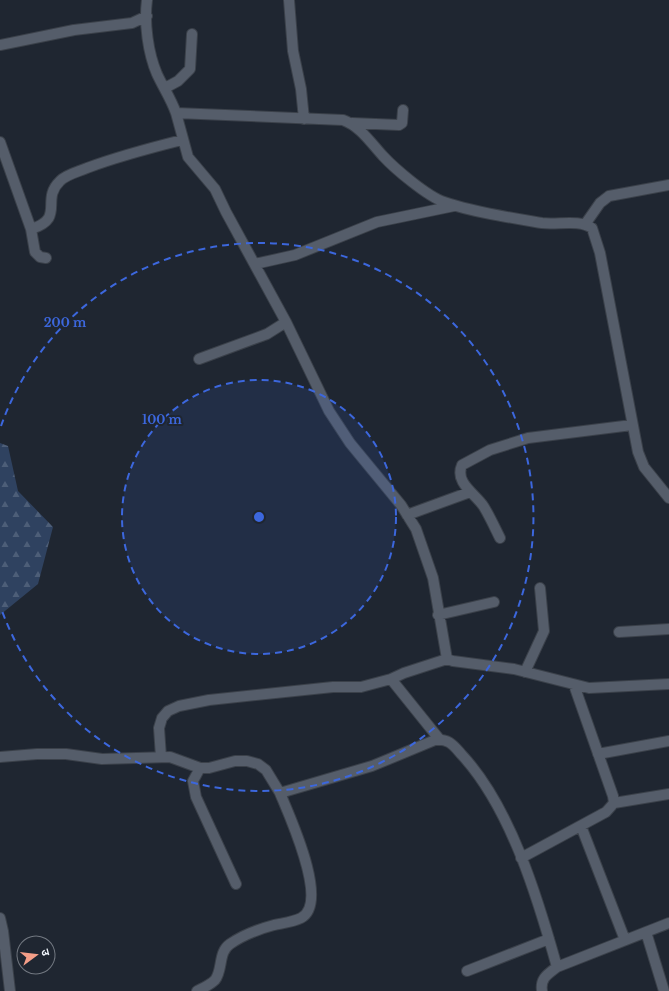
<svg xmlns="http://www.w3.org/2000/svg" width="669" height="991" viewBox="0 0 669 991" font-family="'Libre Baskerville','Noto Sans Devanagari',serif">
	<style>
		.forest { fill: url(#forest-firs) }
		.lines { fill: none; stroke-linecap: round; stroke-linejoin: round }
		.minor-casing { stroke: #3b414a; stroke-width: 12 }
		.minor { stroke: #555d6a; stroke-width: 10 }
		.ring { fill: none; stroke: #3c67dd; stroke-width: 2; stroke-dasharray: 7 5 }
		.centre { fill: #3c67dd; stroke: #1f2631; stroke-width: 2 }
		.ring-label { font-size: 12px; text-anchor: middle; font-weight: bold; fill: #3c67dd; stroke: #1f2631; stroke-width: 4; stroke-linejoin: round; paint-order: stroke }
	</style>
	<defs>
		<pattern id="forest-firs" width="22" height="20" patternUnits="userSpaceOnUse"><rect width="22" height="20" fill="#2f4260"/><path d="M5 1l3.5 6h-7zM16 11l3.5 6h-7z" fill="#4d5e78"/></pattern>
	</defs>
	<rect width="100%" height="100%" fill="#1f2631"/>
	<path class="forest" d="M0 443 8 446 18 491 53 527 38 584 0 615Z"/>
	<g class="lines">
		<g class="minor-casing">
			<path id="minor" d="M147 0C144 23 148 53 157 74 163 87 171 99 176 113L343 120C360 126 371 143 383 156 395 169 427 196 444 202 472 212 512 218 542 223 558 225 579 219 592 228L600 253 638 452 644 467 669 498
				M289 0 293 51 301 89 304 119
				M0 45 74 30 132 23 147 16
				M165 88 178 81 190 69 192 34
				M176 113 188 157 215 189 226 212 286 322 329 411 350 443 401 505 416 529 433 578 447 659 453 661 514 669 589 688 669 684
				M352 123 399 125 402 123 403 110
				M0 142 31 229 35 252 40 257 46 258
				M586 223 600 203 609 196 669 185
				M31 229C66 218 40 200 60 181 67 174 78 172 87 168 119 156 150 148 182 140
				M255 264 295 255 377 222 454 206
				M199 359 267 334 286 322
				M407 515 470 492
				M500 538C495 528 490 517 484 507 476 494 454 483 462 465L490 450 528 438 632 425
				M438 615 494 602
				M619 632 669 629
				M525 672 544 631 540 588
				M391 679 440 740
				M598 754 669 741
				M0 757 37 754H66L102 759 170 757 200 768H209L235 761H247L258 764 266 770 280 793 372 766 435 740C449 738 454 746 462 755 511 808 538 899 557 967
				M161 757 159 728 162 718 168 711 179 706 209 700 333 687H361L391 679 404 673 447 659
				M200 768 193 781 196 797 236 884
				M614 803 669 794
				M581 826 625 940
				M521 858 606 812 614 803 613 796 574 685
				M0 918 3 931 10 991
				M646 932 664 991
				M467 971 549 939
				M197 991C203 988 210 985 215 980 223 970 218 952 230 944 243 935 259 929 274 925 283 923 293 922 301 918 330 903 289 815 280 793
				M542 991C540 978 548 974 557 967L669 923"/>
		</g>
		<use href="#minor" class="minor"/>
	</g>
	<circle cx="259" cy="517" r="137" fill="#3c67dd" fill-opacity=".12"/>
	<g class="ring">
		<circle cx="259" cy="517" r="137"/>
		<path d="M1 426A274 274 0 1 1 1 608"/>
	</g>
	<circle cx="259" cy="517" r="6" class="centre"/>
	<g class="ring-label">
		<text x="65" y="327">200 m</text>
		<text x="162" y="424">100 m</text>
	</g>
	<g transform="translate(36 955) rotate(75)"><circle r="19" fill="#1f2631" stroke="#727881"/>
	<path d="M0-3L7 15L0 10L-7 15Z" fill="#f49e88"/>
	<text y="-6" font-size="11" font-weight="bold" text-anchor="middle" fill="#eef3fa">उ</text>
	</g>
</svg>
